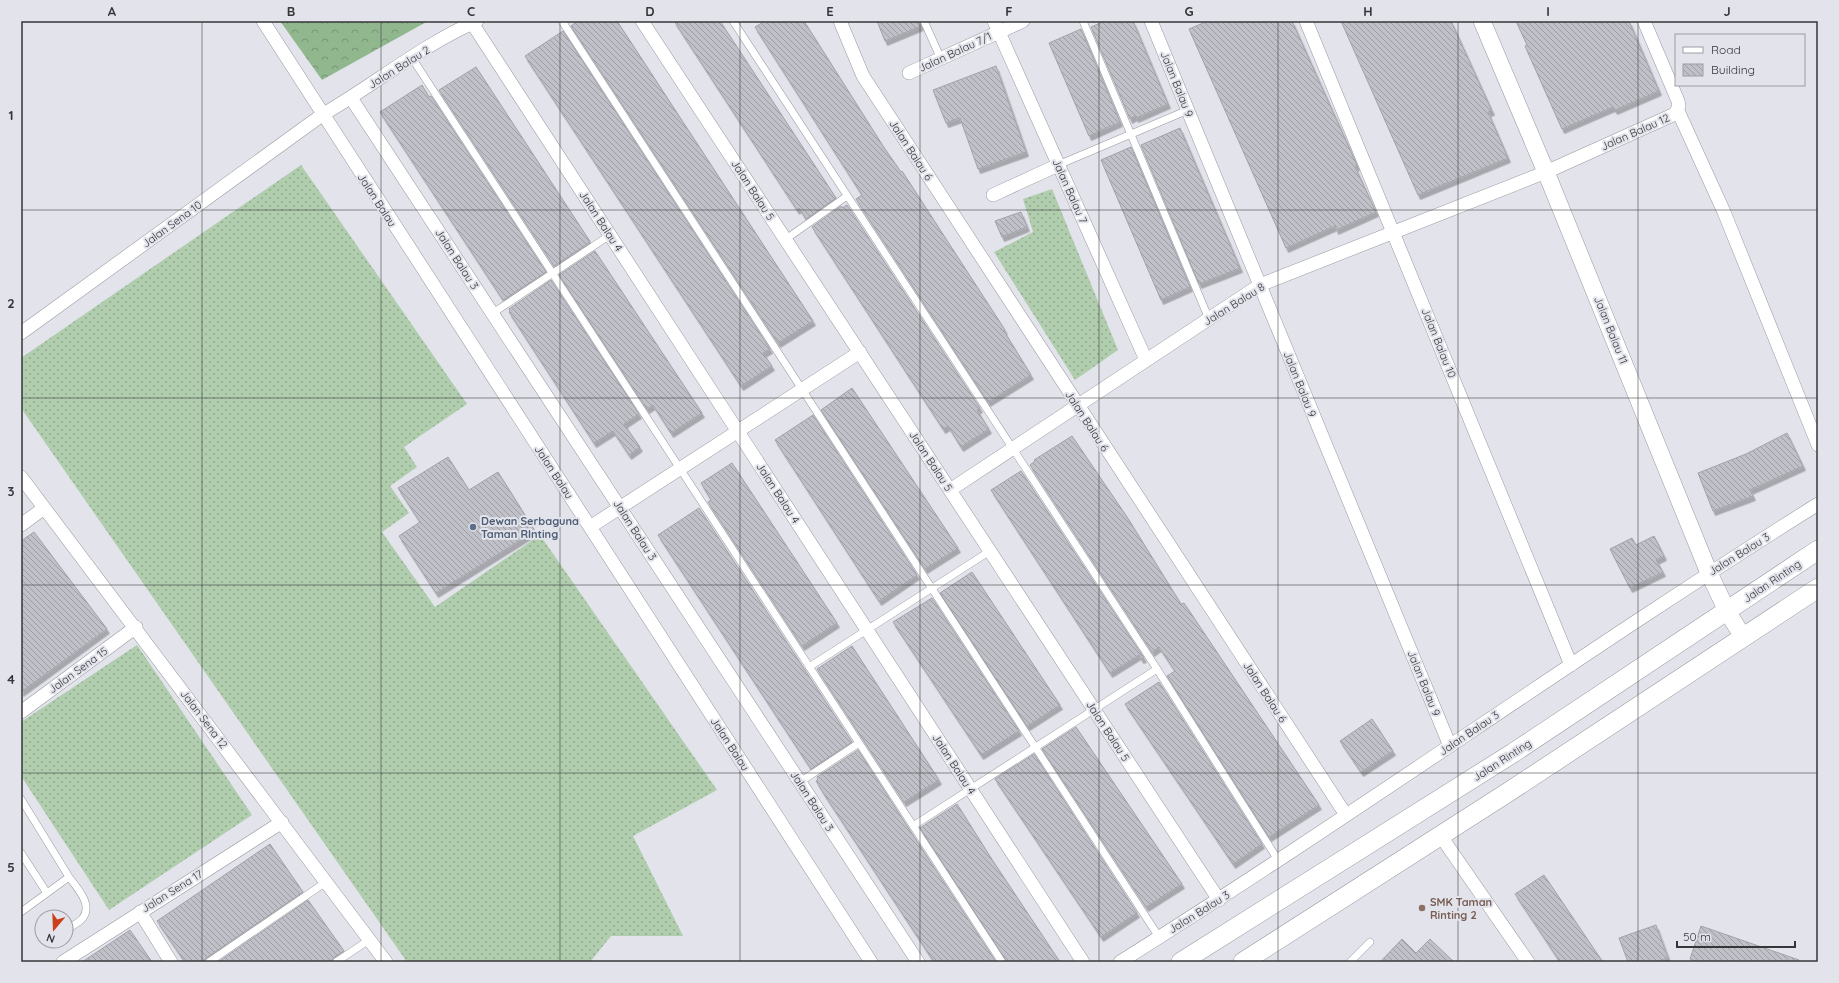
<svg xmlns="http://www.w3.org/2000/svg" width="1839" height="983" viewBox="0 0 1839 983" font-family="Quicksand,sans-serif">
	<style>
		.grass { fill: url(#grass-dots) }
		.forest { fill: url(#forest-crowns) }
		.building { fill: url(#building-back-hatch); stroke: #a2a3aa; filter: url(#shadow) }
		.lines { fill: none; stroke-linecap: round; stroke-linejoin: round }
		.service-casing { stroke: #9899a0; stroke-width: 8 }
		.minor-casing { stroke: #9899a0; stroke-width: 14 }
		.tertiary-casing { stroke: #9899a0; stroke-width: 18 }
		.secondary-casing { stroke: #9899a0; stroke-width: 20 }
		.service { stroke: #fff; stroke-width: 7 }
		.minor { stroke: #fff; stroke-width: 13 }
		.tertiary { stroke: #fff; stroke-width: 17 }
		.secondary { stroke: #fff; stroke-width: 19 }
		.grid { fill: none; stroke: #36363a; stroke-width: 1; stroke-opacity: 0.55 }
		.service-dot { fill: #5c6f8a; stroke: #e2e3eb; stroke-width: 1.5 }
		.education-dot { fill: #8d6e63; stroke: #e2e3eb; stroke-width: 1.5 }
		.labels { text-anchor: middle; stroke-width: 4; stroke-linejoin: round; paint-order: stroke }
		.street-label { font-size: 11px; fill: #36363a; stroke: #e2e3eb }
		.service-label { font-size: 11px; font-weight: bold; fill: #4e5e75; stroke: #e2e3eb; text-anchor: start }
		.education-label { font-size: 11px; font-weight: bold; fill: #785e54; stroke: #e2e3eb; text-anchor: start }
		.neatline { fill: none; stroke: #36363a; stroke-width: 1.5 }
		.grid-label { font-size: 13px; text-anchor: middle; font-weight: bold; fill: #36363a }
	</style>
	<defs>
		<pattern id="grass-dots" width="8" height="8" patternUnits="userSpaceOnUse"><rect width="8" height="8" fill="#b0cdae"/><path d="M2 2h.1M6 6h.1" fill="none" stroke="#90a78f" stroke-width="1.8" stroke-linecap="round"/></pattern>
		<pattern id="forest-crowns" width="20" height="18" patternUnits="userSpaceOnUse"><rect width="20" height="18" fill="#91b78f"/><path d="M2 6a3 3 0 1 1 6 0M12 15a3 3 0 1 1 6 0" fill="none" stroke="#779676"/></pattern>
		<pattern id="building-back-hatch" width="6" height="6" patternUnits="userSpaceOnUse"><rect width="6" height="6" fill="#c0c1c8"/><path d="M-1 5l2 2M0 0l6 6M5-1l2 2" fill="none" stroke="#9d9ea3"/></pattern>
		<filter id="shadow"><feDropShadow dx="2.5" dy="4.5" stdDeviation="0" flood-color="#0004"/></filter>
	</defs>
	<rect width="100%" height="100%" fill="#e2e3eb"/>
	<path class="grass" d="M301 165 467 404 404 447 417 467 390 486 409 513 382 532 435 607 540 535 717 790 633 836 683 936H611L590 962H407L21 408V358Z
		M1052 189 1118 350 1075 380 994 252 1033 232 1023 199Z
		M137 645 252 815 109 910 21 776V722Z"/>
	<path class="forest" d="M280 21H428L322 80Z"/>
	<path class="building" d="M578 21H617L813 321 778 343 571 26Z
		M674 21H720L836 198 806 219 799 208 797 210Z
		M765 21H804L883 146 901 172 902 171 1005 330 1004 331 1031 375 988 402 856 199 862 195 755 27Z
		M877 21H919L921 26 885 41Z
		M1105 21H1133L1168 104 1136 118 1135 116 1130 119 1091 27Z
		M1208 21H1292L1356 163 1357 166 1355 167 1376 212 1336 230 1335 226 1286 248 1189 29Z
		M1341 21H1451L1492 111 1488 112 1508 158 1418 195Z
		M1516 21H1629L1659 91 1615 110 1613 107 1562 129 1525 46 1527 45Z
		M1081 29 1120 122 1089 136 1049 43Z
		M563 31 770 349 763 353 772 366 741 386 525 56Z
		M996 66 1026 152 978 169 960 118 946 123 933 90Z
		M476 67 589 240 590 242 554 266 439 90Z
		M422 85 429 97 431 96 546 272 503 300 380 112Z
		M1180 128 1240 268 1199 284 1141 145Z
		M1131 147 1190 287 1161 300 1101 160Z
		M847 205 980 408 977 410 989 429 961 447 948 426 943 429 812 227 841 206 842 208Z
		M1021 212 1027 227 1002 237 995 221Z
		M595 251 702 413 671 433 653 405 647 409 559 275Z
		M551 280 639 414 624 424 640 447 629 455 613 431 594 443 509 312 510 311 509 309Z
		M852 388 958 548 925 569 821 410Z
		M813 415 917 575 879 601 775 440Z
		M1787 433 1803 466 1750 490 1753 496 1713 511 1698 473 1746 454Z
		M1072 436 1127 517 1181 604 1184 603 1319 805 1269 837 1167 676 1175 671 1159 647 1152 652 1030 465 1035 461 1034 460Z
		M448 457 469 490 498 472 535 531 436 593 399 536 420 522 398 488Z
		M732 463 837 623 802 646 708 502 711 500 701 483Z
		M1021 471 1144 658 1141 659 1139 655 1110 673 991 490Z
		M699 508 852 742 811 769 658 535Z
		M34 532 107 629 21 692V541Z
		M1654 536 1664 556 1656 560 1663 572 1630 588 1610 549 1632 538 1636 545Z
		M972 572 1060 705 1029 725 1027 726 940 593Z
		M932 598 1019 731 981 755 893 622Z
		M852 646 939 780 904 802 817 669Z
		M1159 682 1262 844 1233 864 1125 704Z
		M1372 719 1393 751 1361 772 1340 741Z
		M1076 727 1182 884 1146 907 1042 749Z
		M858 750 909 829 996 962H934L824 794 816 781 818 779 817 777Z
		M1034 754 1137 913 1101 937 995 779Z
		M957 804 991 858 1060 962H1007L920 828Z
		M270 844 303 892 206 958 204 962H185L157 921Z
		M1544 875 1594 949 1603 962H1560L1543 936 1515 894Z
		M308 900 344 951 333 958 331 962H218Z
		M1656 925 1668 958 1657 962H1628L1619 938Z
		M1701 926 1799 960V962H1698L1690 959Z
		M130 930 152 962H82Z
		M1402 939 1416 953 1430 939 1454 962H1380Z"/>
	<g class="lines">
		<g class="service-casing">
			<path id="service" d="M562 21 1159 937
				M733 21 1157 669 1278 860
				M924 21 941 59
				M1083 21 1209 319
				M412 58 1002 962
				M1058 165 1188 110
				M786 239 847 196
				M493 313 610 235
				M809 667 990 551
				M800 782 859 743
				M21 799 69 877 21 912
				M913 826 1157 669
				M21 853 47 893
				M66 930C71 927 78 923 82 919 94 905 77 888 69 877
				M209 962 326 882
				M336 962 369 940
				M1350 962 1370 942"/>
		</g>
		<g class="minor-casing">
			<path id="minor" d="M263 21 871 962
				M642 21 1219 900
				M840 21 863 76 1346 815
				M994 21 1146 360
				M1151 21 1450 746
				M1306 21 1571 665
				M472 23 1083 962
				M909 73 1023 21
				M351 98 918 962
				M1678 111 1724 212 1818 445
				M993 195 1058 165
				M21 333 322 115C374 85 422 45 477 21
				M21 477 386 962
				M950 490 1260 285 1546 172 1675 114 1679 106 1678 101 1644 21
				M21 525 44 508
				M590 527 860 352
				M21 712 136 627
				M1440 835 1528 962
				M140 912 171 962
				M63 962 282 822
				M1120 962C1356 814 1582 652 1818 504"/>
		</g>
		<g class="tertiary-casing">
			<path id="tertiary" d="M1482 21 1546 172 1709 573 1727 611 1743 637"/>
		</g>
		<g class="secondary-casing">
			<path id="secondary" d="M1181 962 1513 753 1818 550
				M1243 962 1510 791 1818 588"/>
		</g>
		<use href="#service" class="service"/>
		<use href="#minor" class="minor"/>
		<use href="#tertiary" class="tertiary"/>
		<use href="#secondary" class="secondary"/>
	</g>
	<path class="grid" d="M202 21V962M381 21V962M560 21V962M740 21V962M920 21V962M1099 21V962M1278 21V962M1458 21V962M1638 21V962M21 210H1818M21 398H1818M21 585H1818M21 773H1818"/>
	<circle class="service-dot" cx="473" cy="527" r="4"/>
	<circle class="education-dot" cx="1422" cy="908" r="4"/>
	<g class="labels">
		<g class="street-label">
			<text transform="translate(955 52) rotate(-25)" y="4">Jalan Balau 7/1</text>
			<text transform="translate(399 67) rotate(-32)" y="4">Jalan Balau 2</text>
			<text transform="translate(1177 84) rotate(68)" y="4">Jalan Balau 9</text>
			<text transform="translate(1635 132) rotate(-24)" y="4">Jalan Balau 12</text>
			<text transform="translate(911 150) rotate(57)" y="4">Jalan Balau 6</text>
			<text transform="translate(753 190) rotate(57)" y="4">Jalan Balau 5</text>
			<text transform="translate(1070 191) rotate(66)" y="4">Jalan Balau 7</text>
			<text transform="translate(377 200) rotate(57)" y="4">Jalan Balau</text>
			<text transform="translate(601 221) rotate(57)" y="4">Jalan Balau 4</text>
			<text transform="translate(172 224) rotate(-36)" y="4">Jalan Sena 10</text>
			<text transform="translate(457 259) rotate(57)" y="4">Jalan Balau 3</text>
			<text transform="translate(1234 304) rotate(-32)" y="4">Jalan Balau 8</text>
			<text transform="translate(1611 330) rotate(68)" y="4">Jalan Balau 11</text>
			<text transform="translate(1439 343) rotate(68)" y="4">Jalan Balau 10</text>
			<text transform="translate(1300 384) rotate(68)" y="4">Jalan Balau 9</text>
			<text transform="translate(1087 421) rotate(57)" y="4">Jalan Balau 6</text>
			<text transform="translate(931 461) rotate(57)" y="4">Jalan Balau 5</text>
			<text transform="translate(554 472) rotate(57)" y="4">Jalan Balau</text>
			<text transform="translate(778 493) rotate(57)" y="4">Jalan Balau 4</text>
			<text transform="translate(635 530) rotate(57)" y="4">Jalan Balau 3</text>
			<text transform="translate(1739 554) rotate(-32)" y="4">Jalan Balau 3</text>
			<text transform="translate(1772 581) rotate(-34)" y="4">Jalan Rinting</text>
			<text transform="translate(78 670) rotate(-36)" y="4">Jalan Sena 15</text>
			<text transform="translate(1424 683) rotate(68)" y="4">Jalan Balau 9</text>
			<text transform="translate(1265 692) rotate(57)" y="4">Jalan Balau 6</text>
			<text transform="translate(204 719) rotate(53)" y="4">Jalan Sena 12</text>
			<text transform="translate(1108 731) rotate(57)" y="4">Jalan Balau 5</text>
			<text transform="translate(1469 733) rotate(-34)" y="4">Jalan Balau 3</text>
			<text transform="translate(730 744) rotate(57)" y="4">Jalan Balau</text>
			<text transform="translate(1502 760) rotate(-33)" y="4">Jalan Rinting</text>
			<text transform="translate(954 764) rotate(57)" y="4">Jalan Balau 4</text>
			<text transform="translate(812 801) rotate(57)" y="4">Jalan Balau 3</text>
			<text transform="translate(172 891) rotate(-32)" y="4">Jalan Sena 17</text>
			<text transform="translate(1199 912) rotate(-32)" y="4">Jalan Balau 3</text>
		</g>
		<g class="service-label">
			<text x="481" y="525">Dewan Serbaguna<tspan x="481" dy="13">Taman RInting</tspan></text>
		</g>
		<g class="education-label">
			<text x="1430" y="906">SMK Taman<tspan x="1430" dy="13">Rinting 2</tspan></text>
		</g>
	</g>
	<rect width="1839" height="983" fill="none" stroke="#e2e3eb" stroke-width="44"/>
	<rect x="1675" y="34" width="130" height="52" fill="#e2e3eb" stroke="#9d9ea4"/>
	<rect x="1683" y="47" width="20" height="6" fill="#ffffff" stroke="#9d9ea4"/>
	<text x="1711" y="54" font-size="12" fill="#36363a">Road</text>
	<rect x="1683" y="64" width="20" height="12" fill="url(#building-back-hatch)" stroke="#9d9ea4"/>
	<text x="1711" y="74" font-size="12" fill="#36363a">Building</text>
	<g transform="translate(54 929) rotate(199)"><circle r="19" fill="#e2e3eb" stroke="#9d9ea4"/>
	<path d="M0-3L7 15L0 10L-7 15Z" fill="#ca401d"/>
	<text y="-6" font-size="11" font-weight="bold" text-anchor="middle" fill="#36363a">N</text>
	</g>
	<path d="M1677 941v6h118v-6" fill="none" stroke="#36363a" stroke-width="2"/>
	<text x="1683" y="941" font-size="12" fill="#36363a" stroke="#e2e3eb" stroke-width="3" paint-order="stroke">50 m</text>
	<rect x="22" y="22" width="1795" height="939" class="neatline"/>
	<g class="grid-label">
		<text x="112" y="16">A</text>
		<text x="291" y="16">B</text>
		<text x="471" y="16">C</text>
		<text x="650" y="16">D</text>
		<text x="830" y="16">E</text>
		<text x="1009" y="16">F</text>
		<text x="1189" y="16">G</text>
		<text x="1368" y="16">H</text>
		<text x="1548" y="16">I</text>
		<text x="1727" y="16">J</text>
		<text x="11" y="120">1</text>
		<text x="11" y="308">2</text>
		<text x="11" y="496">3</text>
		<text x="11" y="684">4</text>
		<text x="11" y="872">5</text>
	</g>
</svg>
